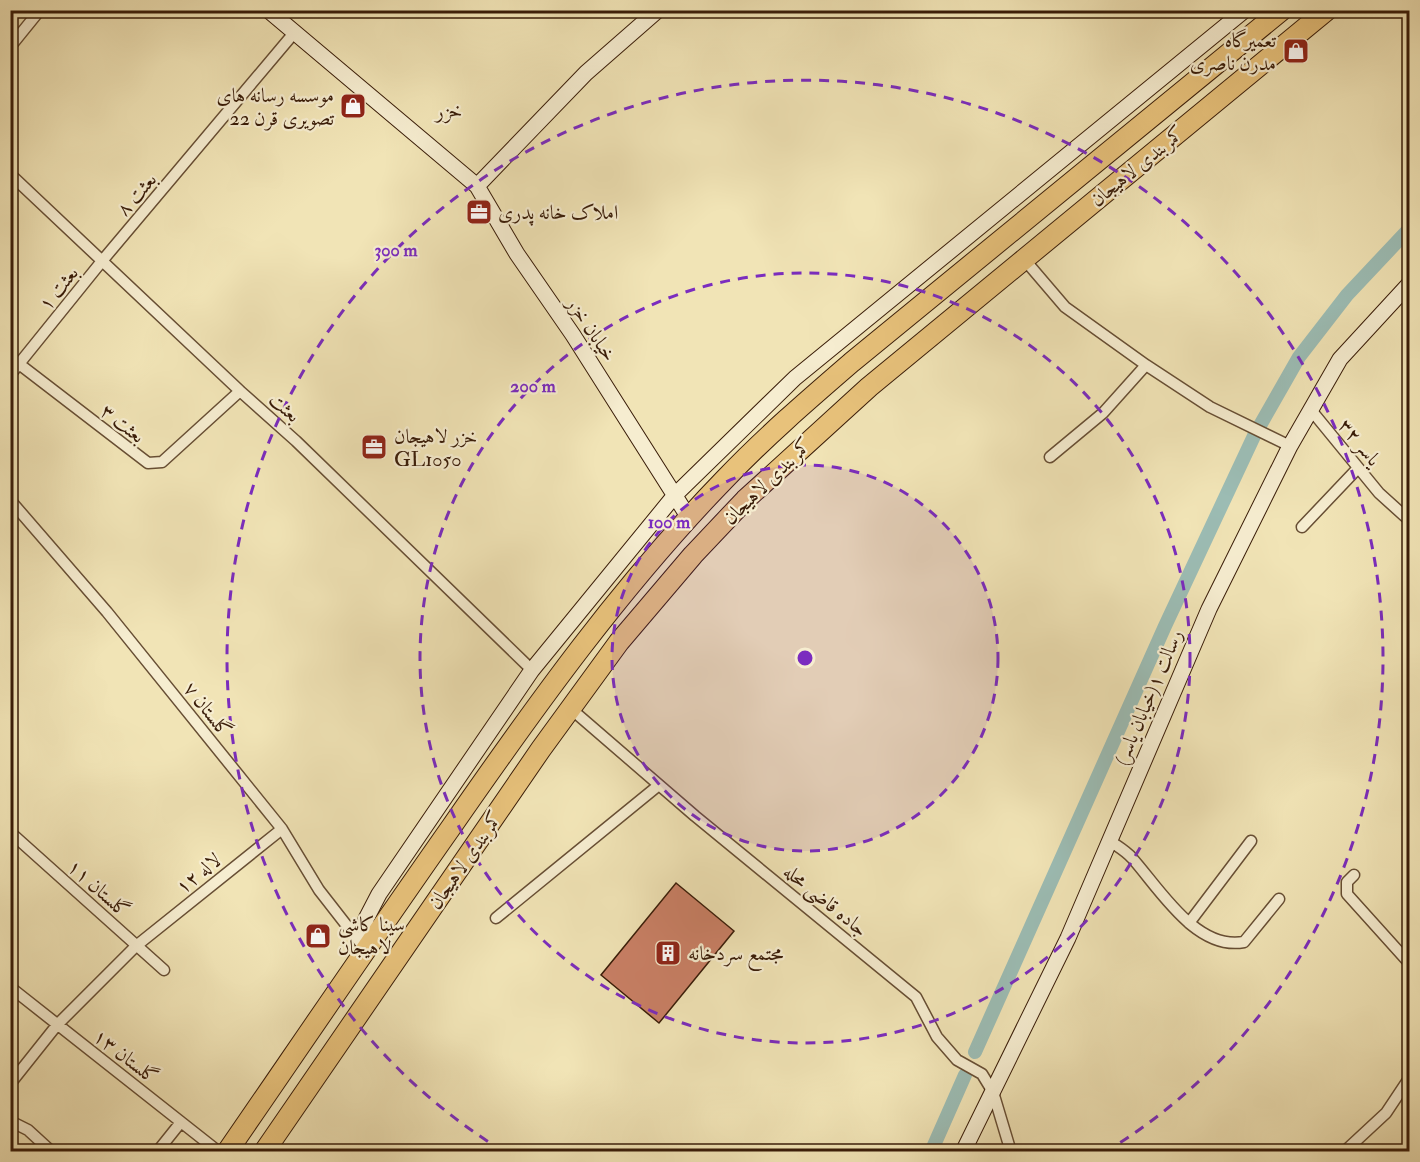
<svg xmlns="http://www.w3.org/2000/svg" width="1420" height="1162" viewBox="0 0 1420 1162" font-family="'IM FELL Double Pica',Amiri,serif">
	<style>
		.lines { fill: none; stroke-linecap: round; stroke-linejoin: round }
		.canal { stroke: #9cbdb5; stroke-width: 14 }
		.building { fill: #ca8066; stroke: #391c08; stroke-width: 1.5 }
		.street-casing { stroke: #674e34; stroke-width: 13 }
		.secondary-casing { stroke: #391c08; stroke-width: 17 }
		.highway-casing { stroke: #391c08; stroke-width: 22 }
		.street { stroke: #f6edd0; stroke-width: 10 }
		.secondary { stroke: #f6edd0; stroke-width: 15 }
		.highway { stroke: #e8c27b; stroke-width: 20 }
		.ring { fill: none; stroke: #7b2cbf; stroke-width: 3; stroke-dasharray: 10 8 }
		.labels { text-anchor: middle; stroke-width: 4.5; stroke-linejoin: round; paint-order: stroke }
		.poi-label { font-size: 20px; fill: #391c08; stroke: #f6edd0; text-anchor: start }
		.street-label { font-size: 20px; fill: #391c08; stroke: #f6edd0 }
		.neighbourhood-label { font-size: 21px; fill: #391c08; stroke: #f6edd0 }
		.centre { fill: #7b2cbf; stroke: #f6edd0; stroke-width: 3 }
		.ring-label { font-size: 18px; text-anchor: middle; font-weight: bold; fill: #7b2cbf; stroke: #f6edd0; stroke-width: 4.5; stroke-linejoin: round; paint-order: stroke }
	</style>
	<rect width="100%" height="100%" fill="#f1e4b6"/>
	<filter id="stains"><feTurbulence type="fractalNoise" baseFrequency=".00333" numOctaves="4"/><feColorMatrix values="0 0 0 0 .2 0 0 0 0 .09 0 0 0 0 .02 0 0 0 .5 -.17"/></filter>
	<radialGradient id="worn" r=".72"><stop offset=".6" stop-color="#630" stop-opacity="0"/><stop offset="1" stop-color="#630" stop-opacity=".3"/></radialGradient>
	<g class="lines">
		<path class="canal" d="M975 1052 1165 626 1254 436 1299 357 1347 295 1410 228
			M931 1152 965 1075"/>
	</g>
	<path class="building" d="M676 883 734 931 659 1023 601 975Z"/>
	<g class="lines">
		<g class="street-casing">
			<path id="street" d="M10 47 40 10
				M10 174 240 391 296 441 532 670
				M1024 259 1065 307 1146 365 1210 407 1290 446
				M10 357 148 463 162 462 240 391
				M10 375 102 261 294 33
				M1311 410 1379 493 1410 521
				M1050 457 1103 413 1146 365
				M10 500 107 612 282 829 319 890 365 949
				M1302 527 1358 468
				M570 708 695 816 916 997 937 1037 957 1060 982 1074 993 1092 1011 1152
				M10 832 164 970
				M1110 841C1117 846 1126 851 1132 858 1159 888 1196 951 1244 942L1279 899
				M1354 875 1347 882V894L1410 964
				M496 918 659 785
				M1189 923 1251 841
				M10 987 219 1152
				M10 1084 57 1025 136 946 282 829
				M10 1121 28 1130 52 1152
				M157 1152 181 1122
				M1344 1152 1386 1113 1410 1077"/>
		</g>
		<g class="secondary-casing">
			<path id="secondary" d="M268 10 477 186 517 254 573 335 689 518
				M477 186 586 73 658 10
				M365 949 366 919 379 894 532 670 675 495 795 378 1245 10
				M963 1152 1068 938 1209 609 1290 446 1340 359 1410 283"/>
		</g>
		<g class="highway-casing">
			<path id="highway" d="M227 1152C302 1043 376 934 452 826 536 705 622 585 725 479 765 437 808 400 852 362L1282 10
				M264 1152 541 749 619 642 693 555 745 500 869 387 1327 10"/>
		</g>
		<use href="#street" class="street"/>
		<use href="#secondary" class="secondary"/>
		<use href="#highway" class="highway"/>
	</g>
	<circle cx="805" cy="658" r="193" fill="#7b2cbf" fill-opacity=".12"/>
	<g class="ring">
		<circle cx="805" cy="658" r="193"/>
		<circle cx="805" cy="658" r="385"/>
		<path d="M503 1151A578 578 0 1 1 1107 1151"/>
	</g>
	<defs>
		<g id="shop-square" transform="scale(1.35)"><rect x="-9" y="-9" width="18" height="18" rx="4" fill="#8f2418" stroke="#f6edd0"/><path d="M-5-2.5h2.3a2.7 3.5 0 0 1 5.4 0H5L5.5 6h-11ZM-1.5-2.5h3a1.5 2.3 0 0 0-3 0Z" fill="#fff"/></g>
		<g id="office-square" transform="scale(1.35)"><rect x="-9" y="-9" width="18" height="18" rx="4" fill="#8f2418" stroke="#f6edd0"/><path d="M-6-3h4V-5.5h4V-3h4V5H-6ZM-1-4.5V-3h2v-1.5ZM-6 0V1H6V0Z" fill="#fff"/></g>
		<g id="building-square" transform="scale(1.35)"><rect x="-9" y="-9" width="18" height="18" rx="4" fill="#8f2418" stroke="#f6edd0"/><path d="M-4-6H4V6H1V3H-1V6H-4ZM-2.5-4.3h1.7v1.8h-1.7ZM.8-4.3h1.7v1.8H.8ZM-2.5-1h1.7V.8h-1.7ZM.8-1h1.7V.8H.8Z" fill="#fff"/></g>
	</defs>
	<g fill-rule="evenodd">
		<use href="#shop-square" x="1296" y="51"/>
		<use href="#shop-square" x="353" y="106"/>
		<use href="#office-square" x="479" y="212"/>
		<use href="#office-square" x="374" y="447"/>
		<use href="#shop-square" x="318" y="936"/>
		<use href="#building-square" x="668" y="953"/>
	</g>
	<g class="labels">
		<g class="poi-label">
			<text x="1276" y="47" text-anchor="end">تعمیرگاه<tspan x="1276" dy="23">مدرن ناصری</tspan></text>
			<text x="334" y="102" text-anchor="end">موسسه رسانه های<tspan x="334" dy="23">تصویری قرن 22</tspan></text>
			<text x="498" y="219">املاک خانه پدری</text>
			<text x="394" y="443">خزر لاهیجان<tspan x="394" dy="23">GL1050</tspan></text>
			<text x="338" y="931">سینا کاشی<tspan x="338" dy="23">لاهیجان</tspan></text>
			<text x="688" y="960">مجتمع سردخانه</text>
		</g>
		<g class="street-label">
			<text transform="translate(1137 166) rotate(-39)" y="7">کمربندی لاهیجان</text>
			<text transform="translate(136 194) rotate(-49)" y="7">بعثت ۸</text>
			<text transform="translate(58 288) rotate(-51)" y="7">بعثت ۱</text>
			<text transform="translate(592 329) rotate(56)" y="7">خیابان خزر</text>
			<text transform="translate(285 407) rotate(41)" y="7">بعثت</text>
			<text transform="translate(123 423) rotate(38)" y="7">بعثت ۳</text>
			<text transform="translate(1360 442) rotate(51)" y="7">یاسر ۳۲</text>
			<text transform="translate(767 481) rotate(-44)" y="7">کمربندی لاهیجان</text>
			<text transform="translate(1148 697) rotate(-67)" y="7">رسالت ۱(خیابان یاسر)</text>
			<text transform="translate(208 709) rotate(52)" y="7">گلستان ۷</text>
			<text transform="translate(465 860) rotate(-55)" y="7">کمربندی لاهیجان</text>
			<text transform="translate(198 873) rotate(-39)" y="7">لاله ۱۲</text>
			<text transform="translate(99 888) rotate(42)" y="7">گلستان ۱۱</text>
			<text transform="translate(826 900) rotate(39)" y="7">جاده قاضی محله</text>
			<text transform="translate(126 1056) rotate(38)" y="7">گلستان ۱۳</text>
		</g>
		<g class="neighbourhood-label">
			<text x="449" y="118">خزر</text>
		</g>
	</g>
	<circle cx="805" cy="658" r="9" class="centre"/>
	<g class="ring-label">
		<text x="396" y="256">300 m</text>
		<text x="533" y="392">200 m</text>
		<text x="669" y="528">100 m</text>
	</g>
	<rect width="1420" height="1162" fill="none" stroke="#f1e4b6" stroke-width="36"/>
	<rect x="12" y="12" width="1396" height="1138" fill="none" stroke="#391c08" stroke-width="3"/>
	<rect x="18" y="18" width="1384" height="1126" fill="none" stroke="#391c08" stroke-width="1.5"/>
	<rect width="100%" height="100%" filter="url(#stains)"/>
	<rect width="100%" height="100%" fill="url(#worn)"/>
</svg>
